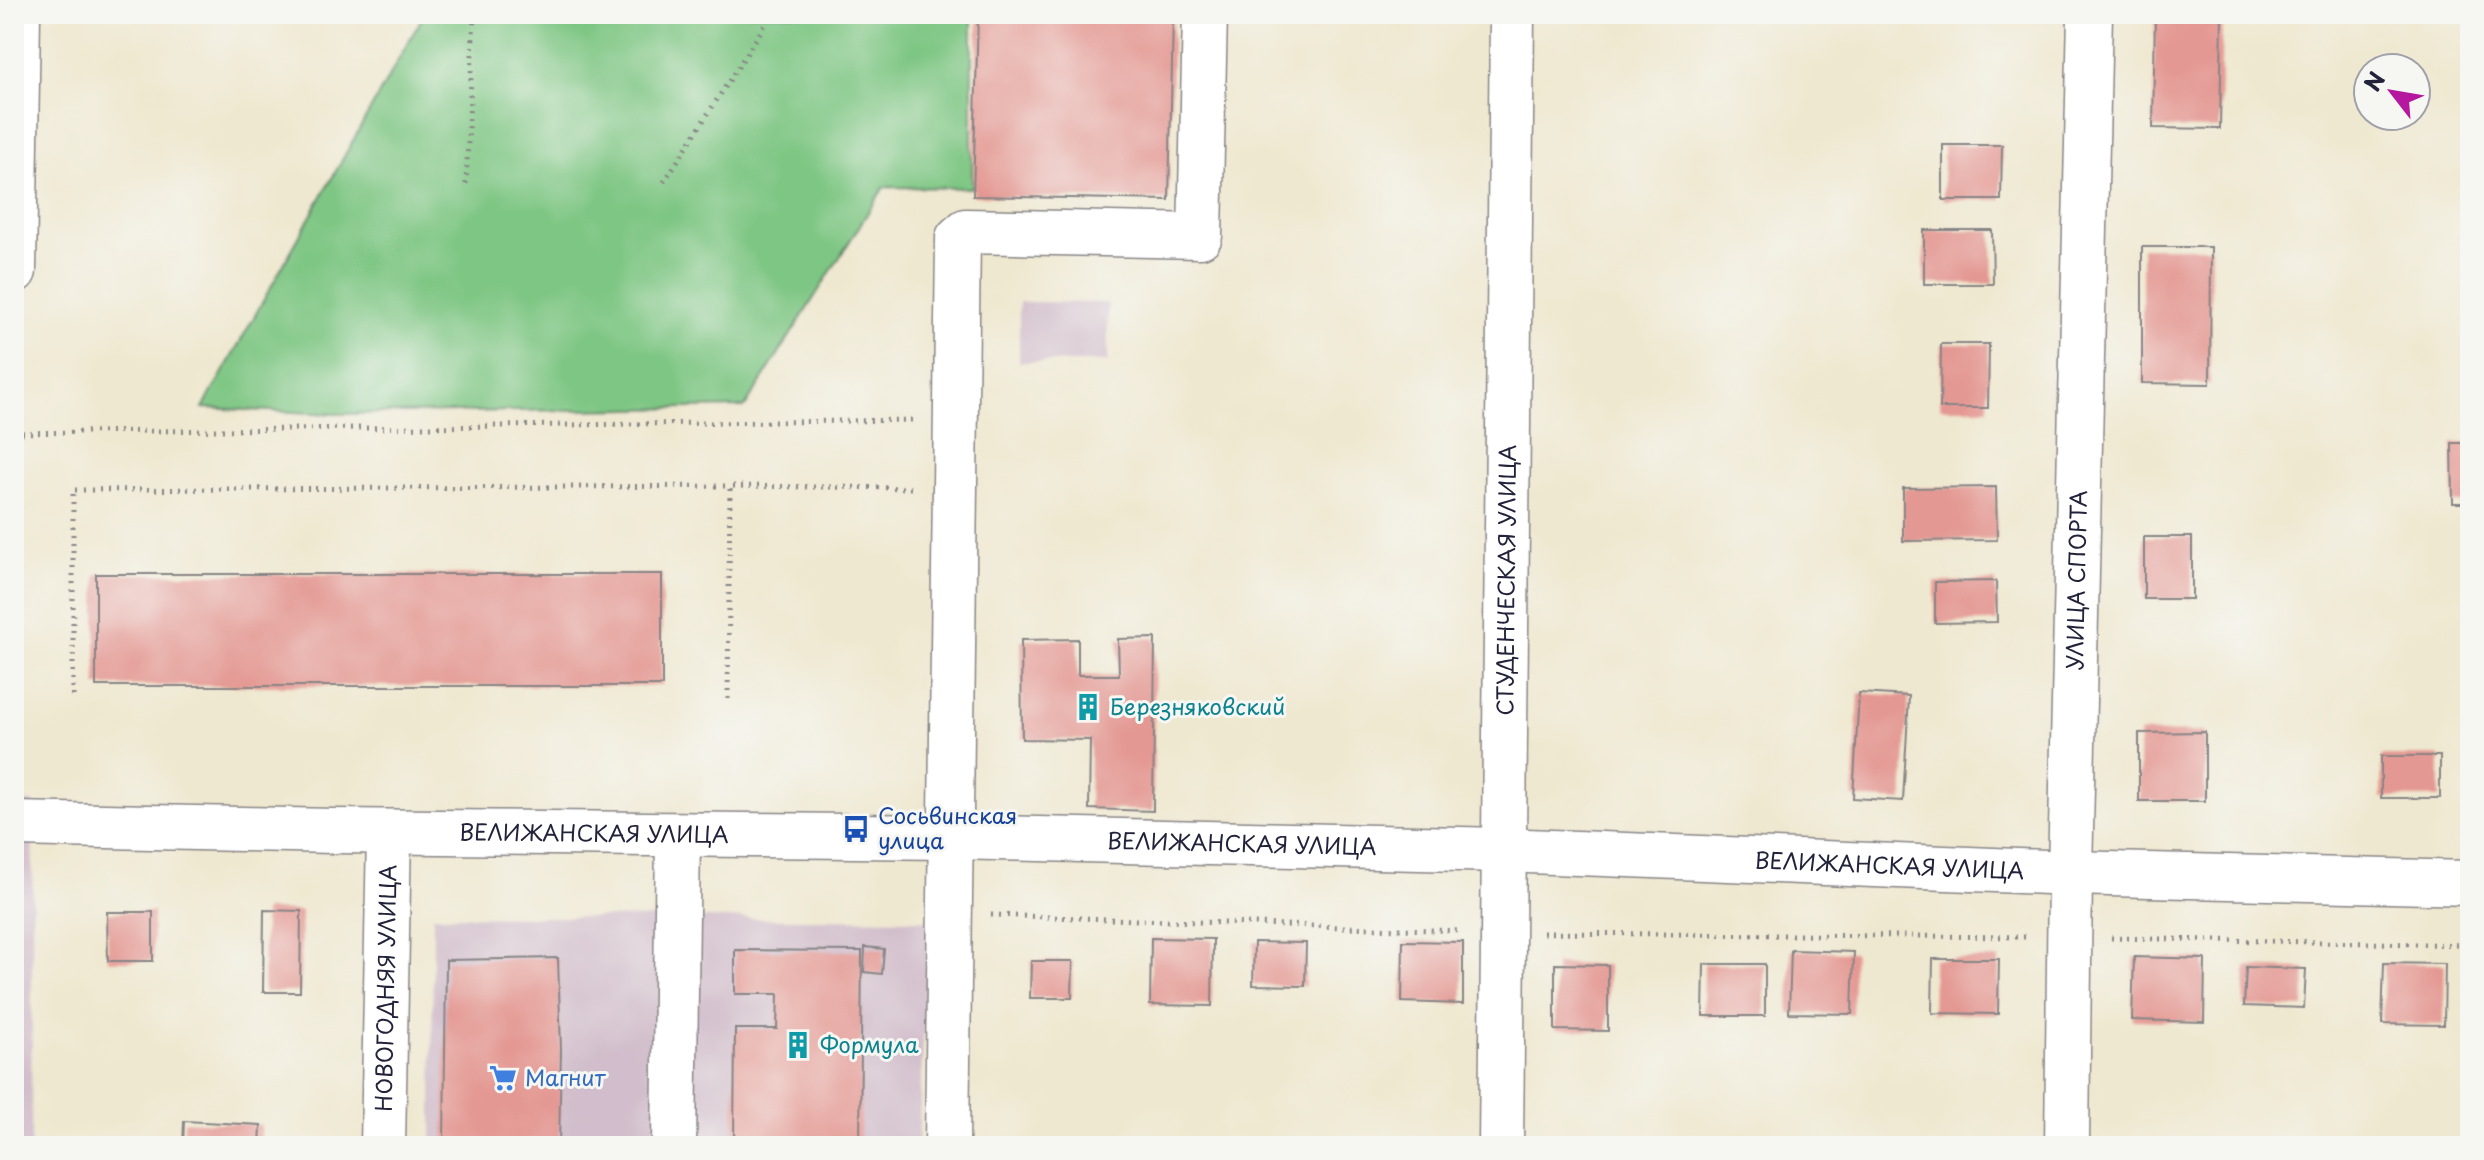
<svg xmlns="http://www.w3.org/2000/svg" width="2484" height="1160" viewBox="0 0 2484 1160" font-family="'Playpen Sans',sans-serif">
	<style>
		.industrial { fill: #d1bdcb }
		.green { fill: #7ec683; stroke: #50745f; stroke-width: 2 }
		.building { fill: #e49893 }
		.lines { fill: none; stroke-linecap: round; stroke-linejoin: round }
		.minor-casing { stroke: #888586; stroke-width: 47 }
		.path { stroke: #888586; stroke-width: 5; stroke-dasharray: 2 6; stroke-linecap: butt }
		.minor { stroke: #fff; stroke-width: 44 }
		.labels { text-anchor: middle; stroke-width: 6; stroke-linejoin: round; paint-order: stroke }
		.street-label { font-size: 22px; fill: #22223b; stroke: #f6f6f2 }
		.culture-label { font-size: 22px; fill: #0d838f; stroke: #f6f6f2; text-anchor: start }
		.transit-label { font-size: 22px; fill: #164399; stroke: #f6f6f2; text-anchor: start }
		.shop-label { font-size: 22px; fill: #366cbe; stroke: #f6f6f2; text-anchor: start }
	</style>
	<rect width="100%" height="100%" fill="#f6f6f2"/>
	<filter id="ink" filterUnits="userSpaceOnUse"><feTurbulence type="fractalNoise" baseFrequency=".0125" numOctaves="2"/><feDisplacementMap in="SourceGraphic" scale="16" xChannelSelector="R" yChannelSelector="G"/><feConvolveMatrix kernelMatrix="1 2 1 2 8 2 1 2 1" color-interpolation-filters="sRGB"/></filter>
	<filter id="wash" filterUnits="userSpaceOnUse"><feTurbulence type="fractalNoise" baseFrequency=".006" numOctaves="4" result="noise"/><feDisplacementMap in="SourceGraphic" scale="32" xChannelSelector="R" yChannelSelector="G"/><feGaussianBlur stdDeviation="1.8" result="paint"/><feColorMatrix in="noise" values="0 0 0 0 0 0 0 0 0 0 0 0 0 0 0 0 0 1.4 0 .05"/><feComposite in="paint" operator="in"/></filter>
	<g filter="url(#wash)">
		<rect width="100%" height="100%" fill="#efe8d0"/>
		<path class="industrial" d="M1019 302 1108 303V362H1019Z
			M14 801 33 802 31 1146H14Z
			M433 916 929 920 918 1146H432Z"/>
		<path class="green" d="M424 14H972V188L884 187 745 407 336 414 203 408Z"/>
		<g id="blocks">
			<path class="building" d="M978 14H1173L1169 200 973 196Z
				M1913 14H1970V20L1913 21Z
				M2155 14H2222L2220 129 2153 128Z
				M1943 145H2002L2001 200H1943Z
				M1924 230H1992L1993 284H1924Z
				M2142 247H2211L2210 384 2142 383Z
				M1941 344H1989L1988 408H1940Z
				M2452 443H2470V503H2453Z
				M1996 487 1997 540 1903 541V488Z
				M2144 537H2192V599H2144Z
				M96 574H662V686H96Z
				M1996 581 1997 622 1935 623V582Z
				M1155 638 1153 811 1089 809 1090 740 1022 739 1021 640 1078 639V675H1119L1118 639Z
				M1859 693 1909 696 1903 801 1853 798Z
				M2205 732V801H2139V733Z
				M2381 756H2440V798H2381Z
				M264 910 301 911 300 992H263Z
				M107 912H153V961H108Z
				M1151 938 1213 939 1212 1006 1150 1005Z
				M1403 941 1463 942V1004L1402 1002Z
				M1254 942 1306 943 1305 986 1253 985Z
				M865 947 884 949 882 974 864 972Z
				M735 950 862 951 860 1145 734 1144 735 1029H777L778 994H735Z
				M1791 950 1854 952 1852 1014 1789 1013Z
				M2134 957 2205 959 2204 1022 2132 1020Z
				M558 958 561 1050 559 1146H444L446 960Z
				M1933 959H1999L1998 1014 1932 1013Z
				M1031 961H1073L1072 998H1030Z
				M2384 963 2445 964 2444 1025 2382 1024Z
				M1555 964 1608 965V1031L1555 1030Z
				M1704 964H1765V1016H1703Z
				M2246 967 2306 969 2304 1008 2244 1006Z
				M184 1121 261 1125 260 1146H183Z"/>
		</g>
	</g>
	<g filter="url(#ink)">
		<use href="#blocks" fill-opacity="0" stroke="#888586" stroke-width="2"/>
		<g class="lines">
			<g class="minor-casing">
				<g id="minor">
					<path d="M14 271 18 14"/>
					<path id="s1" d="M14 824 333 831 951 837 1503 850 2070 873 2470 883"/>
					<path id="s2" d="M383 1146 389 832"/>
					<path d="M674 1146 678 835"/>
					<path d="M947 1146 958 238 966 231 1200 236 1205 14"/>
					<path id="s3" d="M1501 1146 1512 14"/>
					<path id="s4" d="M2067 1146 2070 873 2090 14"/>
				</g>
			</g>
			<path class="path" d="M664 182 772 14
				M466 184 474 14
				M14 433 913 420
				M73 696V490L730 486
				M728 699 730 486 913 488
				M991 915 1461 931
				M1543 933 2029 937
				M2111 938 2470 945"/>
			<use href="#minor" class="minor"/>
		</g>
	</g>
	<defs>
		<g id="building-bare" transform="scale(2.16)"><path d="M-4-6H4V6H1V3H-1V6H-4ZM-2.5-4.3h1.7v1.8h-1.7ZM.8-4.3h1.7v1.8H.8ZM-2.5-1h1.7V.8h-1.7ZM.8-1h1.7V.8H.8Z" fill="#0f9aa8" stroke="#f6f6f2" stroke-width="2.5" paint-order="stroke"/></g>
		<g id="bus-bare" transform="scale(2.16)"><path d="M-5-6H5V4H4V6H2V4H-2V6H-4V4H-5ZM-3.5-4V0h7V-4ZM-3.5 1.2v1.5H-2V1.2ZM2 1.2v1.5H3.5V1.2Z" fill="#1a4fb4" stroke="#f6f6f2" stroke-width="2.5" paint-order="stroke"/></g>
		<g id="supermarket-bare" transform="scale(2.16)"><path d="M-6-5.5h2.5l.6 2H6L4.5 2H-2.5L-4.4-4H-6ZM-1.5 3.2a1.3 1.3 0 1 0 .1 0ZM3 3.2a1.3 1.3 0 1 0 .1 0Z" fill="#3f7fe0" stroke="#f6f6f2" stroke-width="2.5" paint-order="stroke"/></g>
	</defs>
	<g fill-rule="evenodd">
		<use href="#building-bare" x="1088" y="707"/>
		<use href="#bus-bare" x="856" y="829"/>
		<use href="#building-bare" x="798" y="1045"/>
		<use href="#supermarket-bare" x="503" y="1078"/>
	</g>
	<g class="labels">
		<g class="street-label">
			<text dy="8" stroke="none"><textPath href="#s3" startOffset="566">СТУДЕНЧЕСКАЯ УЛИЦА</textPath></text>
			<text dy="8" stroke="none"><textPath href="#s4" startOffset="566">УЛИЦА СПОРТА</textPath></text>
			<text dy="8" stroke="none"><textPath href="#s1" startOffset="580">ВЕЛИЖАНСКАЯ УЛИЦА</textPath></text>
			<text dy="8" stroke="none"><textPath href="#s1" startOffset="1228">ВЕЛИЖАНСКАЯ УЛИЦА</textPath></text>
			<text dy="8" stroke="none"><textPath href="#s1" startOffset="1876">ВЕЛИЖАНСКАЯ УЛИЦА</textPath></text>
			<text dy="8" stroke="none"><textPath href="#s2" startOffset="158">НОВОГОДНЯЯ УЛИЦА</textPath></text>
		</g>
		<g class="culture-label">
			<text x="1110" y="715">Березняковский</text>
			<text x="820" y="1053">Формула</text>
		</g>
		<g class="transit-label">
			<text x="878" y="824">Сосьвинская<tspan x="878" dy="25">улица</tspan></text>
		</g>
		<g class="shop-label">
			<text x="525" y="1086">Магнит</text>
		</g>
	</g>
	<rect width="2484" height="1160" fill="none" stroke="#f6f6f2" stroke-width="48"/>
	<g transform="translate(2392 92) rotate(301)"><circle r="38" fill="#f6f6f2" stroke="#a1a1a9" stroke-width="2"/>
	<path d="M0-6L14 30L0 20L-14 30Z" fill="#b5179e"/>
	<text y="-12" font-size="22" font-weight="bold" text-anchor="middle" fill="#22223b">N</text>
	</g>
</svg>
